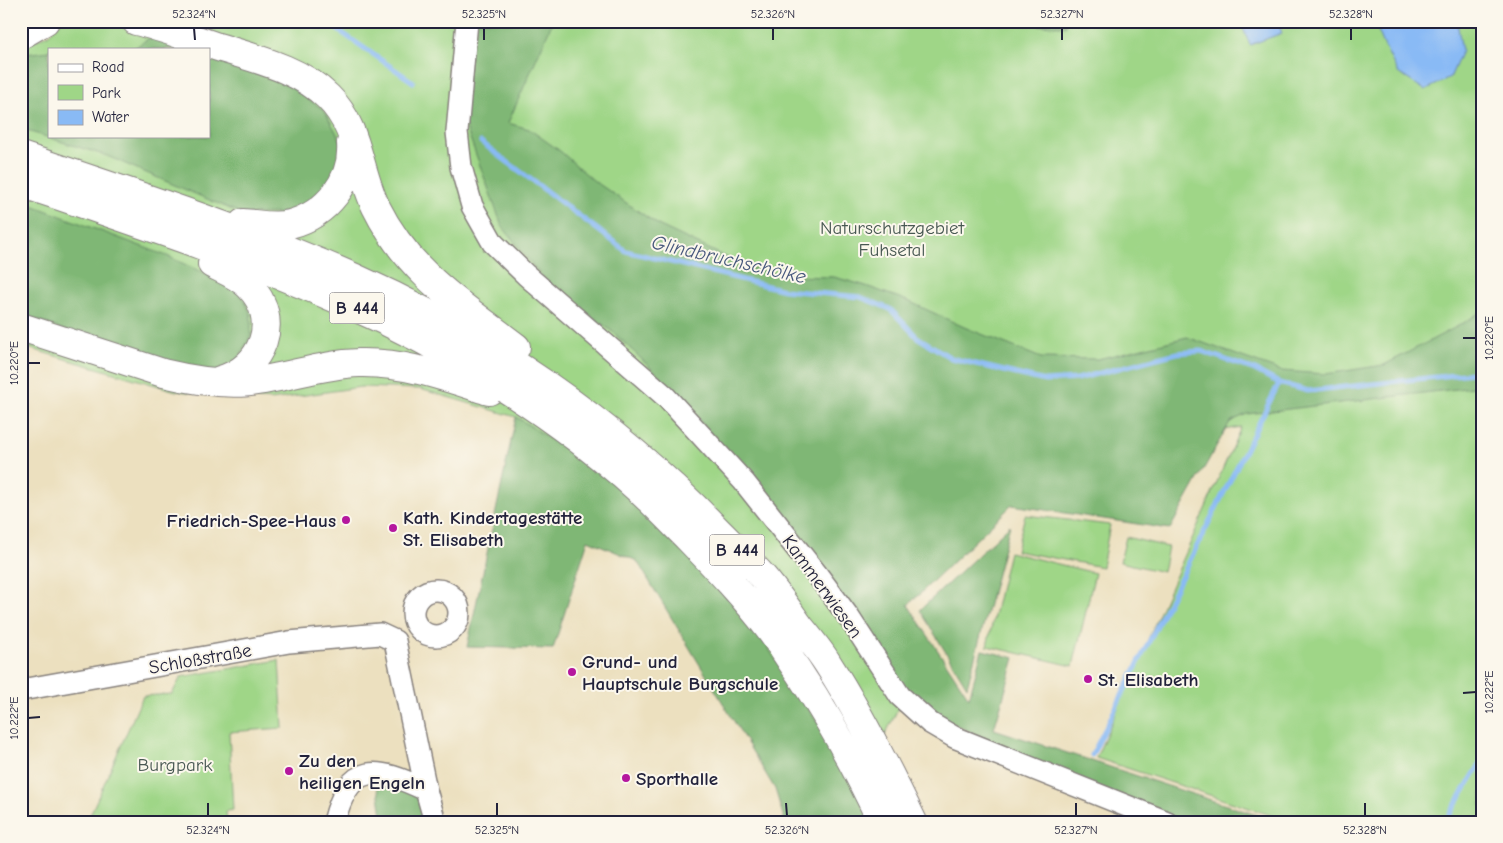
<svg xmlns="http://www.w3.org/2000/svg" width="1503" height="843" viewBox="0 0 1503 843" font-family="'Comic Neue',sans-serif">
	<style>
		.green { fill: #9fd687; stroke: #607c61; fill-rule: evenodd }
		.forest { fill: #7fb774; stroke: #506c58 }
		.water { fill: #89baf5; stroke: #566e98 }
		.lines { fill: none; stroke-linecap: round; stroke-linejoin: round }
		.stream { stroke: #89baf5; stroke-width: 5 }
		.minor-casing { stroke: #87817d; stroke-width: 24 }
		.trunk-casing { stroke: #87817d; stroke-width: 30 }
		.minor { stroke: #fff; stroke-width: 21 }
		.trunk { stroke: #fff; stroke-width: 28 }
		.ticks { fill: none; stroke: #22223b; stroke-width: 2 }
		.poi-dot { fill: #b5179e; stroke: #fbf7ec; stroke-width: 2 }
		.labels { text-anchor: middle; stroke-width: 4; stroke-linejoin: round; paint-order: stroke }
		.shield { fill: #fbf7ec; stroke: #636270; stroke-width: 1 }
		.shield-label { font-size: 18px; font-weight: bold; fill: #22223b }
		.park-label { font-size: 19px; fill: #485852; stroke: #fbf7ec }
		.poi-label { font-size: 19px; font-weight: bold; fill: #22223b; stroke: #fbf7ec; text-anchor: start }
		.street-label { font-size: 19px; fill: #22223b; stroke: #fbf7ec }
		.water-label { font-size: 20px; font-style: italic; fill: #46577c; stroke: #fbf7ec }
		.neatline { fill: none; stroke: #22223b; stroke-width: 2 }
		.ticks-label { font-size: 12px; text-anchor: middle; fill: #22223b }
	</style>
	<rect width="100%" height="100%" fill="#fbf7ec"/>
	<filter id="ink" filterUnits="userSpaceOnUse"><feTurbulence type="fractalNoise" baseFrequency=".02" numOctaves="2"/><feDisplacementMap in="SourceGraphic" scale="10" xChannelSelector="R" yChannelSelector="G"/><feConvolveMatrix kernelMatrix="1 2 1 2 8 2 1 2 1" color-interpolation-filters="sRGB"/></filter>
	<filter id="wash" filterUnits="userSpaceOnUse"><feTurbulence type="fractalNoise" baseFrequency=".0096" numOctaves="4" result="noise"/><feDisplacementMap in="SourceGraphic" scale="20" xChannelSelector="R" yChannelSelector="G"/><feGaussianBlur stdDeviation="1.12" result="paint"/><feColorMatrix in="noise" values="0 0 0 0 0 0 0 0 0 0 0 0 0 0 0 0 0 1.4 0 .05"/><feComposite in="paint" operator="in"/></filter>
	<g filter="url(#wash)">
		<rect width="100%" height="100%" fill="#ece0bf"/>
		<path class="green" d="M61 21H471L547 283 613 332 677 393 824 570 905 694 860 787 599 470 516 417 420 389 361 387 271 400 176 391 21 346V47L49 34ZM49 49H209V136H49Z
			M488 21H1482V822H1292L1096 758 1241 427 1138 445 997 501 498 141Z
			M1025 515 1110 525 1102 567 1016 551Z
			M1126 537 1168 547 1163 572 1120 562Z
			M1009 552 1095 573 1073 666 987 646Z
			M279 660 283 728 229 732 233 810 226 811 227 822H87L143 696 172 694 181 677Z"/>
		<path class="forest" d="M471 21H553L508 123 529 129 560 151 593 180 660 226 745 266 786 276 834 277 863 285 908 301 964 327 1041 358 1098 359 1187 337 1281 371 1326 374 1384 365 1462 324 1482 311V386L1247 414 1230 422 1170 529 1012 505 908 605 969 698 982 650 1015 658 994 729 1278 822H1186L1180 820 1026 759 933 714 905 694 824 570 677 393 613 332 547 283 502 226 463 119Z
			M880 21H1066V26Z
			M149 38 181 49H133Z
			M49 51V136H209V58L282 81 324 110 342 143 335 178 296 213 242 214 107 156 21 129V57L25 54Z
			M21 201 167 256 232 286 244 299 251 315V335L237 362 216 374 159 366 21 314Z
			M516 417 599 470 678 538 764 642 860 787 875 822H785L775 789 637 561 588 540 553 649 467 647Z
			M1010 525 967 687 920 610Z
			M377 782 420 794 426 822H383Z"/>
		<path class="water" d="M1240 21H1277L1282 33 1250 45Z
			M1374 21H1457L1462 51 1450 78 1425 90 1398 73 1385 47Z"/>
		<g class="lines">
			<path class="stream" d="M325 21 413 82
				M481 142 626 251 784 290 860 297 890 309 917 337 951 358 1045 381 1077 379 1177 353 1201 351 1255 370 1279 383 1308 391 1482 372
				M1092 755 1279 383
				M1445 822 1482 761"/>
		</g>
	</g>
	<g filter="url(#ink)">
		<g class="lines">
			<g class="minor-casing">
				<path id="minor" d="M467 21 457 132 461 167 472 206 493 243 526 275 665 396 744 482 816 573 848 616 900 696 930 723 954 737 1167 822
					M413 613a23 23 0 1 1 46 0a23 23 0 1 1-46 0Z
					M395 641 426 790 435 822
					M21 690 289 642 380 634 395 641
					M334 822C350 760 376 767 426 790"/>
			</g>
			<g class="trunk-casing">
				<path id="trunk" d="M136 21C162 27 187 37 212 45 251 58 298 67 328 97 359 127 358 170 376 207 408 272 460 304 516 347
					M21 35 45 21
					M21 156C133 194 245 230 353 277 489 337 614 423 717 530 732 545 748 560 762 576 776 592 788 610 800 627 810 639 820 651 828 664 860 714 887 768 913 822
					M21 183C130 220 240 256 346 303 446 346 555 414 636 487 654 503 671 521 688 538 717 568 745 597 770 630 780 643 788 657 798 671 830 719 857 769 882 822
					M243 223C259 224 275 228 290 224 326 215 354 181 351 143
					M212 264C224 270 239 276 249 286 282 319 263 369 220 380
					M21 327 163 373C192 380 221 385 250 382 287 378 322 364 359 363 405 362 446 377 489 391"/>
			</g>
			<use href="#minor" class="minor"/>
			<use href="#trunk" class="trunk"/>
		</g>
	</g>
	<path class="ticks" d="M194 28 195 40M484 28V40M773 28V40M1062 28V40M1351 28V40M1463 338H1476M28 363H40M1463 693 1476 692M28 718 40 717M208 803V816M497 803V816M786 803 787 816M1076 803V816M1365 803V816"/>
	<g class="poi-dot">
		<circle cx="346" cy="520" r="5"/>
		<circle cx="393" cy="528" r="5"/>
		<circle cx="572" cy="672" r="5"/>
		<circle cx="1088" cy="679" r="5"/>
		<circle cx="289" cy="771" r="5"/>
		<circle cx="626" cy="778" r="5"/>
	</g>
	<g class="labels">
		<g class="shield">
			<rect x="329.5" y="292.5" width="55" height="31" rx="4"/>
			<rect x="709.5" y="534.5" width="55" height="31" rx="4"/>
		</g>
		<g class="shield-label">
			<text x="357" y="314">B 444</text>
			<text x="737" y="556">B 444</text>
		</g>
		<g class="park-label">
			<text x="892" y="234">Naturschutzgebiet<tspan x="892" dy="22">Fuhsetal</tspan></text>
			<text x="175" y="771">Burgpark</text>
		</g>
		<g class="poi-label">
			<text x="403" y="524">Kath. Kindertagestätte<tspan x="403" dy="22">St. Elisabeth</tspan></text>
			<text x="336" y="527" text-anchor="end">Friedrich-Spee-Haus</text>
			<text x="582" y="668">Grund- und<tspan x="582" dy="22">Hauptschule Burgschule</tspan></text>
			<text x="1098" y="686">St. Elisabeth</text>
			<text x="299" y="767">Zu den<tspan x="299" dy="22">heiligen Engeln</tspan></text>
			<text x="636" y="785">Sporthalle</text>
		</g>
		<g class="street-label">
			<text transform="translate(823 586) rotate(54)" y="7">Kammerwiesen</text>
			<text transform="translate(200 658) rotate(-10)" y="7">Schloßstraße</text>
		</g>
		<g class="water-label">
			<text transform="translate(729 259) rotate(13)" y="7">Glindbruchschölke</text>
		</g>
	</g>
	<rect width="1503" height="843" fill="none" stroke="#fbf7ec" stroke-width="55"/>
	<rect x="48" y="48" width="162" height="90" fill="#fbf7ec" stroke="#a4a2a5"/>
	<rect x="58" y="64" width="25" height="8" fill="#ffffff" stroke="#a4a2a5"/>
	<text x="92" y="72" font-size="15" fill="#22223b">Road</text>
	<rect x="58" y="85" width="25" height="15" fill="#9fd687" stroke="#a4a2a5"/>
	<text x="92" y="98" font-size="15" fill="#22223b">Park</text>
	<rect x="58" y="110" width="25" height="15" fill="#89baf5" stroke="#a4a2a5"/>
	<text x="92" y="122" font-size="15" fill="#22223b">Water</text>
	<rect x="28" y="28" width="1448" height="788" class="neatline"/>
	<g class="ticks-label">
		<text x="194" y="18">52.324°N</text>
		<text x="484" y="18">52.325°N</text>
		<text x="773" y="18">52.326°N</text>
		<text x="1062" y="18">52.327°N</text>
		<text x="1351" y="18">52.328°N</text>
		<text transform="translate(1489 338) rotate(-90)" y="4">10.220°E</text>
		<text transform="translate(14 363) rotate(-90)" y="4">10.220°E</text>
		<text transform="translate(1489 692) rotate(-90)" y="4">10.222°E</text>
		<text transform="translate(14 718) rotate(-90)" y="4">10.222°E</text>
		<text x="208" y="834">52.324°N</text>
		<text x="497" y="834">52.325°N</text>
		<text x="787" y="834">52.326°N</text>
		<text x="1076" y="834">52.327°N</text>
		<text x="1365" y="834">52.328°N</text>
	</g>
</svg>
